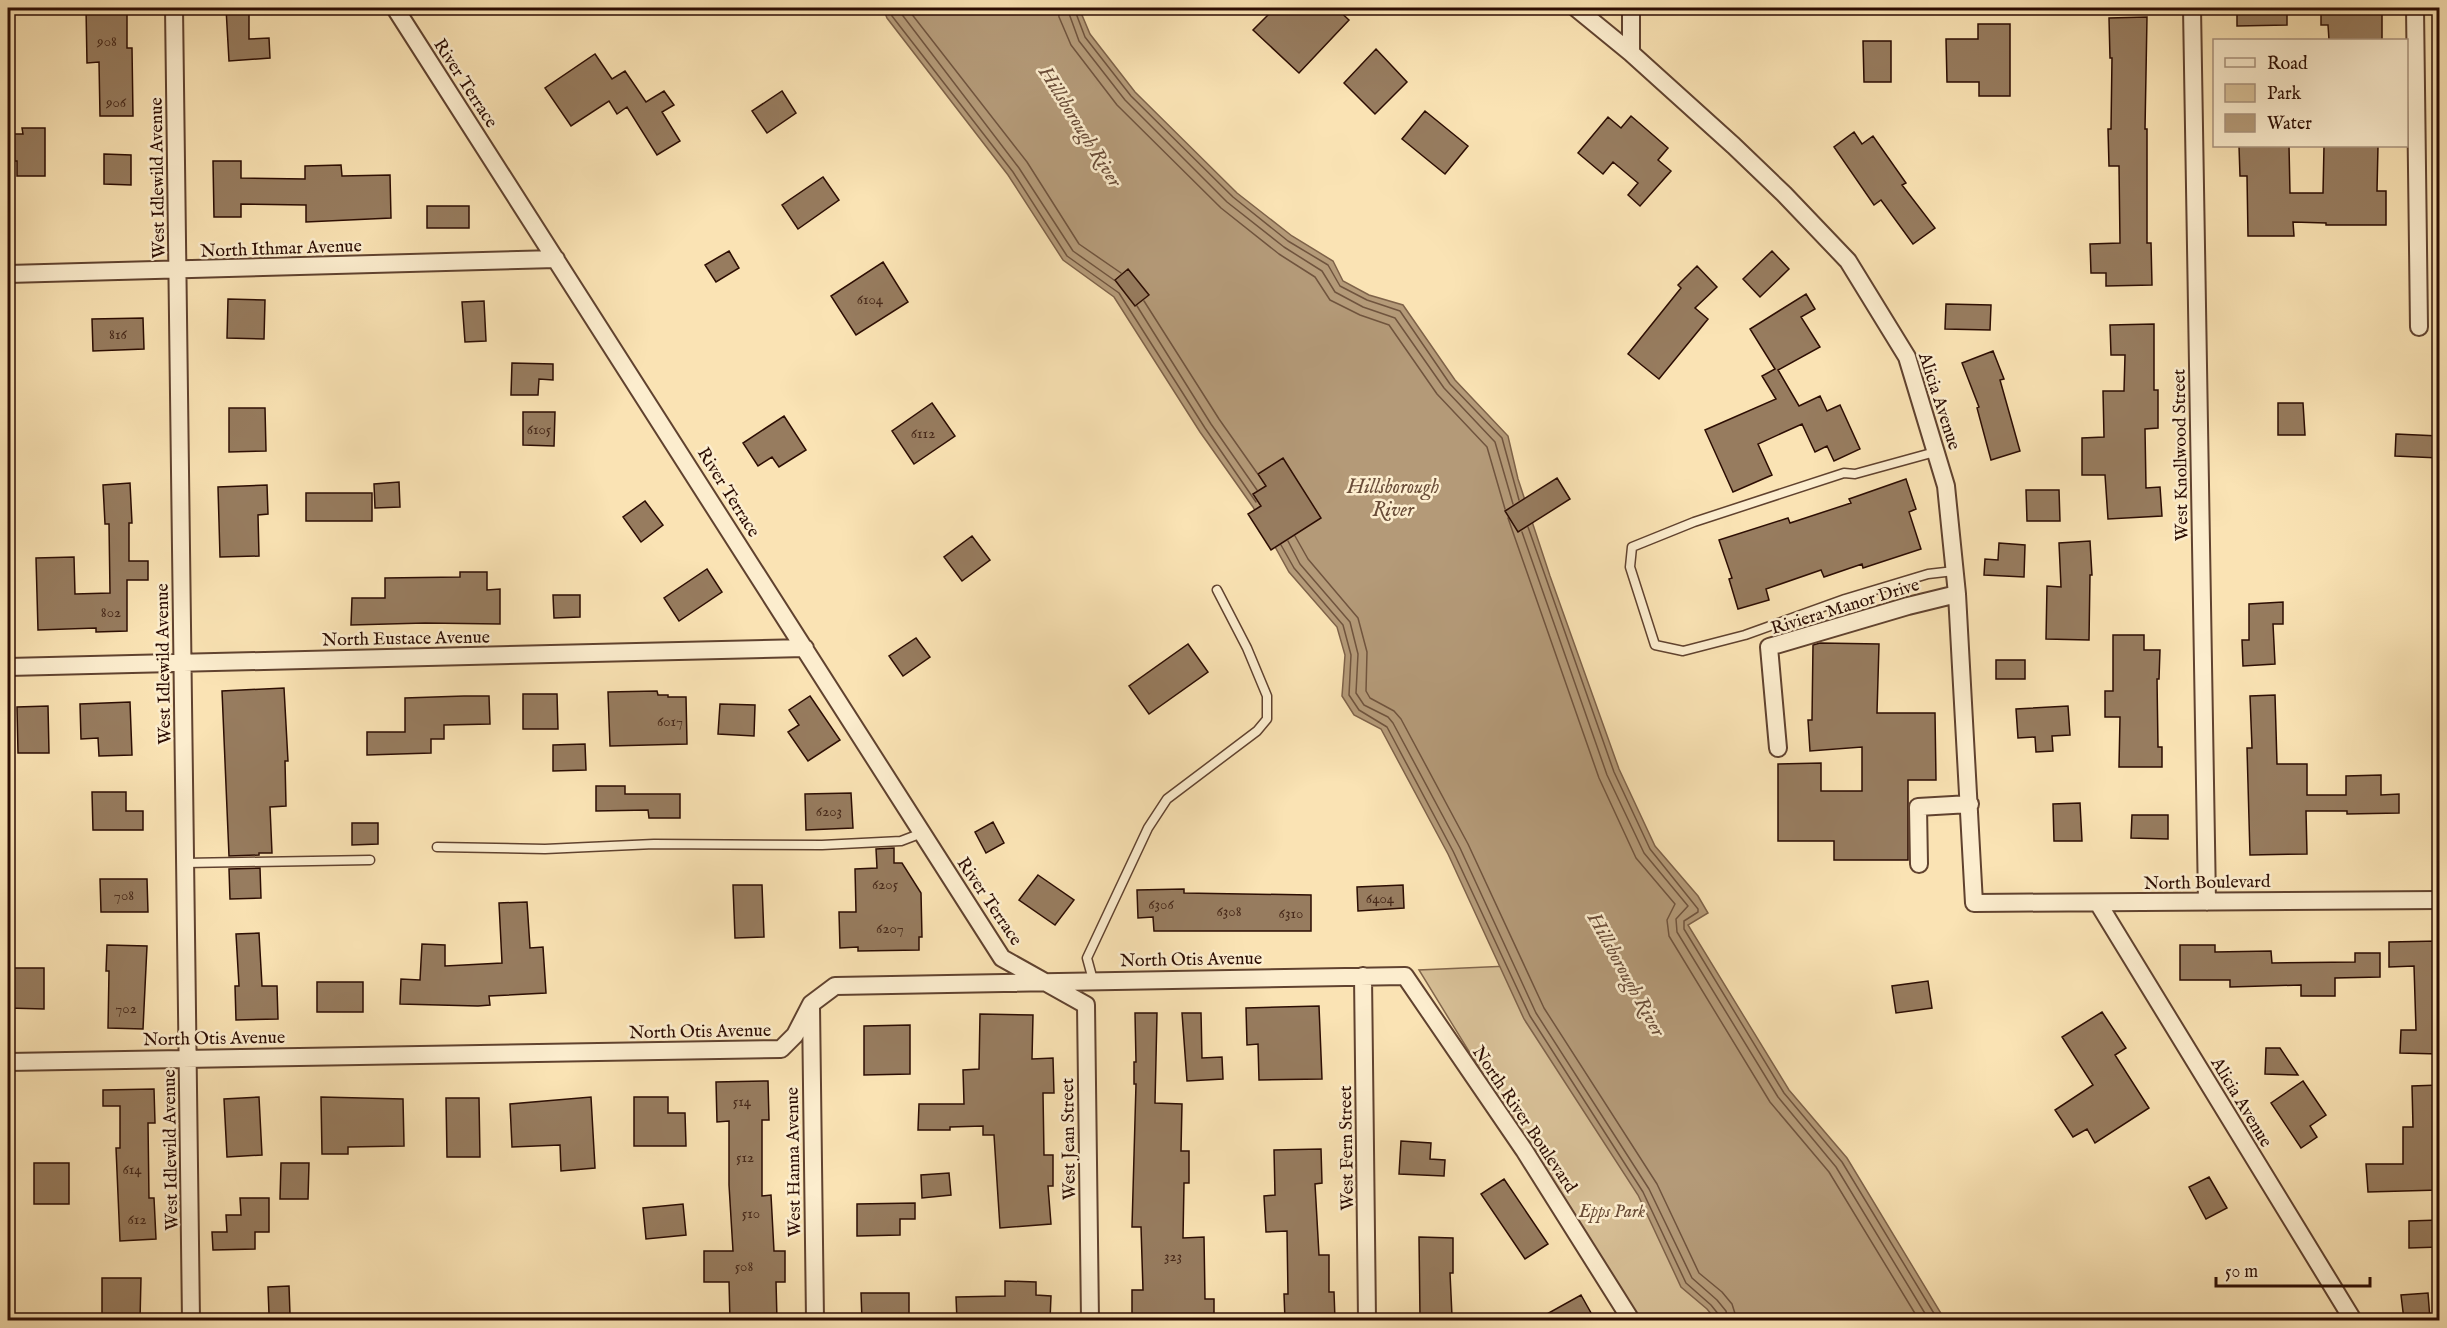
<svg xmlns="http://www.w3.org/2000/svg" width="2447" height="1328" viewBox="0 0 2447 1328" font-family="'IM FELL English',serif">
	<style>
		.green { fill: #d7bf96; stroke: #82664c; stroke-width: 1.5 }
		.water { fill: #b49a78; stroke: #7e6249; stroke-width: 1.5 }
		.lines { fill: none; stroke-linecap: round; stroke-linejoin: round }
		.shore { stroke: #70543e; stroke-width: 1.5 }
		.building { fill: #977c5f; stroke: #2c0d03; stroke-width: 1.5 }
		.lane-casing { stroke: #60422f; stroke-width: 11 }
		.street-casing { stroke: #60422f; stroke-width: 20 }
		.lane { stroke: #fcedce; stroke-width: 8 }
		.street { stroke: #fcedce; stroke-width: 16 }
		.labels { text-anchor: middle; stroke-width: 5; stroke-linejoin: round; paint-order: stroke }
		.number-label { font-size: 15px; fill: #47291a }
		.street-label { font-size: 18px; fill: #2c0d03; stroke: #fcedce }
		.park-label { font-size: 18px; font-style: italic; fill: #684b36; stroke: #fcedce }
		.water-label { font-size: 20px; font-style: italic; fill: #694c38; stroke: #fcedce }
	</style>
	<rect width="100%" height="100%" fill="#fae3b4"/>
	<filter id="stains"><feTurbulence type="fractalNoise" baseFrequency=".00333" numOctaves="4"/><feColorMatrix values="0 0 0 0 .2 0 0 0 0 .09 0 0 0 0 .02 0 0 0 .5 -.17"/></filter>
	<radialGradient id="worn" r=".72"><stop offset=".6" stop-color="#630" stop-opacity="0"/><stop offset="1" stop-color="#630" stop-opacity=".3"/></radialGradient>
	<path class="green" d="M1509 966 1725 1320H1634L1419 970Z"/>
	<path class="water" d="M883 8H1079L1090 34 1135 92 1237 193 1292 236 1333 261 1343 281 1369 295 1403 305 1455 380 1508 436 1518 479 1550 576 1619 769 1655 846 1698 896 1708 913 1688 925 1789 1090 1847 1158 1945 1320H1716L1707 1309 1681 1287 1638 1195 1524 1019 1448 854 1381 729 1354 715 1342 696 1345 655 1337 627 1289 572 1253 507 1200 432 1114 297 1063 260 1008 175 887 18Z"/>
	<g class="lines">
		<path class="shore" d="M890 8 892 16 1013 172 1067 256 1119 293 1205 428 1256 502
			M897 8 1019 168 1073 251 1114 280
			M907 8 1027 162 1079 244 1121 273
			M1058 8 1059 17 1071 45 1117 105 1221 208 1279 254 1315 277 1330 300 1360 315 1389 325 1437 394 1487 447 1505 509
			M1067 8 1079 41 1125 100 1227 202 1284 247 1322 271 1335 292 1363 307 1395 318 1444 388 1495 442 1513 504
			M1074 8 1085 37 1131 96 1233 197 1288 241 1328 265 1340 286 1367 300 1400 311 1450 384 1502 438 1519 500
			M1144 301 1219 419 1257 473
			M1137 306 1211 424 1257 490
			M1508 518 1599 778 1636 858 1675 904 1667 920 1669 936 1770 1102 1829 1172 1919 1320
			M1528 527 1614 772 1650 849 1698 909V912L1684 921V929L1784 1093 1842 1162 1938 1320
			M1522 532 1607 775 1644 853 1688 906 1676 919 1677 932 1778 1097 1836 1167 1929 1320
			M1295 536 1308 559 1358 618 1367 652 1366 691 1370 698 1394 711 1401 719 1468 844 1544 1008 1657 1184 1699 1273 1722 1292 1732 1304 1737 1320
			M1288 541 1300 564 1350 622 1358 654 1356 693 1364 705 1388 717 1393 723 1460 848 1536 1013 1649 1189 1692 1278 1717 1300 1726 1311 1728 1320
			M1281 545 1294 568 1343 625 1351 655 1349 695 1359 710 1387 727 1453 851 1530 1016 1643 1192 1686 1283 1711 1305 1719 1315 1720 1320"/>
	</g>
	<path class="building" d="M86 8H127V48H132L133 116H100L99 62 87 63Z
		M226 8H249V39L269 38 270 58 229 61Z
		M1275 8H1336L1349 20 1299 73 1253 30Z
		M2237 8H2287V25L2237 26Z
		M2321 8H2382V40H2329L2328 25H2321Z
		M2147 17 2145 129H2147V243H2151L2152 285 2106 286V273H2091L2090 244 2120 243 2119 166H2109L2108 129H2111L2112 58H2110L2109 18Z
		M1978 24H2010V96H1979V82H1947L1946 39H1978Z
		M1863 41H1891V82H1864Z
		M1376 49 1407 82 1375 114 1344 83Z
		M595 54 612 79 625 71 646 102 664 91 674 105 662 112 680 141 657 155 627 107 617 114 609 101 571 126 545 88Z
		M782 91 796 113 767 133 752 111Z
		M1425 111 1468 146 1445 174 1402 139Z
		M1631 116 1668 148 1658 160 1671 171 1640 206 1628 195 1638 183 1613 162 1603 174 1578 153 1608 117 1621 128Z
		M22 128H45V176H17V161H8V134H23Z
		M1854 132 1862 144 1873 136 1906 183 1902 185 1935 228 1913 244 1881 200 1874 205 1834 147Z
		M2239 146H2289L2290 193H2323L2324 146H2378L2377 191H2386V225H2326V223L2293 222 2294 236H2248L2247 176H2240Z
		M104 154 131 155V185L104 184Z
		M213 161H241V178L305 179V166L341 165 342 176 390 175 391 218 306 222V205L241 204V217H214Z
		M823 177 839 200 798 229 782 205Z
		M427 206H469V228H427Z
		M729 251 739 268 716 282 705 265Z
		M1772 251 1789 269 1760 297 1743 279Z
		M883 262 908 302 856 335 831 296Z
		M1697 266 1717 287 1695 308 1708 319 1659 379 1628 354 1681 288 1678 285Z
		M1128 269 1149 295 1135 306 1115 280Z
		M1806 294 1815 309 1801 317 1820 347 1778 370 1799 406 1820 396 1827 411 1840 405 1860 449 1834 461 1827 446 1815 452 1802 424 1758 444 1772 475 1733 492 1705 430 1776 399 1762 376 1775 369 1750 329Z
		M228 299 265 300 264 339 227 338Z
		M484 301 486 341 465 342 462 302Z
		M1946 304 1991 305 1990 330 1945 329Z
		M143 318 144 349 93 351 92 319Z
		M2154 324V390H2158V428L2145 429 2146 488 2160 487 2162 516 2108 519 2105 475H2082V438L2104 437 2103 391H2124L2125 355H2111L2110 325Z
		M1993 351 2004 379 2000 380 2020 451 1991 460 1977 408 1979 407 1962 363Z
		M512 363 553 364V380L539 379 538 395H511Z
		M932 403 955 436 914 464 892 431Z
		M2278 403H2303L2305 435H2278Z
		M229 408H265L266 451 229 452Z
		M523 412H555L554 446 523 445Z
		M784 416 806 450 779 467 772 457 758 466 743 443Z
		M2396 434 2439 436V458L2395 456Z
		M1283 458 1321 518 1271 550 1248 514 1261 506 1253 494 1266 486 1258 474Z
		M1557 478 1570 499 1518 532 1505 511Z
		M1906 479 1916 509 1909 512 1921 549 1863 568 1862 564 1824 577 1821 570 1766 589 1769 600 1738 609 1729 579 1732 578 1719 540 1788 518 1790 523 1851 503 1849 499Z
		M399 482 400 507 375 508 374 484Z
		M130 483 132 523H129V561H148V580H127V631L96 632V628L38 630 36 558 74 557 75 594 110 593 109 524H105L103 485Z
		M267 485 268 514 258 515 259 556 220 557 218 487Z
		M2026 490H2059L2060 521H2027Z
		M306 493H372V521H306Z
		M645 501 663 525 641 542 623 517Z
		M972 536 990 560 962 581 944 557Z
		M2090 541 2092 575H2090L2089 640 2046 639 2047 586 2061 587 2059 543Z
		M1999 543 2025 545 2024 577 1984 575 1985 559 1998 560Z
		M707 569 722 592 679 621 664 598Z
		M460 572H487V590L500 589V624L425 623 351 625 352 598H385V578L460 577Z
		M553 595H580V617L554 618Z
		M2283 602V624H2273L2275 664 2243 666 2242 640H2249V604Z
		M2113 635H2144V650H2160L2159 679H2157L2158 747H2162V767H2119L2120 717H2105V691H2113Z
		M916 638 930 657 903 676 889 656Z
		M1820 643 1879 644 1877 713H1935L1936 780H1908V860H1834V841H1778V764L1821 763V791H1862V747L1810 751 1808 720H1812L1813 645Z
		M1188 644 1208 672 1149 714 1129 686Z
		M1996 660H2025V679H1996Z
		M284 688 288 761H285L286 806 270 807 272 853H259V855L229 856 222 691Z
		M657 691 658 695H668V697H686L687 744 610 746 608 692Z
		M523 694H557L558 729H523Z
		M2275 695 2277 764H2307V795H2346V776L2381 775V795L2399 794V813L2347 814V811H2306L2307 854 2250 855 2247 748H2252L2250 696Z
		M464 696H489L490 724 444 725V739H431V753L367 755V732H405V698Z
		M810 696 840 740 808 761 788 732 799 725 789 710Z
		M130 702 132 755 99 756 98 738 81 739 80 704Z
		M720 704 755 705 754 736 718 734Z
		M48 706 49 753H18L17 707Z
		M2068 706 2070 735 2052 736 2053 751 2036 752 2035 737 2018 738 2016 709Z
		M585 744 586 770 553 771V745Z
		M596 786H625V794H680V818H649L648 810 596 811Z
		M92 792H126V811H143V830H93Z
		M851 793 853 828 806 830 805 794Z
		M2080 803 2082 841H2054L2053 804Z
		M2132 815H2168V839L2131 838Z
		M993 822 1004 843 986 853 975 832Z
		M352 823H378V844L352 845Z
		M894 848V863H902L921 893 922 937H919V950L858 951V947L840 948 839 912H856L855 869 877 868 876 849Z
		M260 868 261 898 230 899 229 869Z
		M1038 875 1074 900 1055 925 1019 900Z
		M100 879H147L148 912H101Z
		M733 885H762L764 937 735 938Z
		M1403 885 1404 908 1358 911 1357 887Z
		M1184 889V893L1311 895V931H1154L1153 917 1138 918 1137 890Z
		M527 902 530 948 543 947 546 993 489 996 490 1005 478 1006 400 1004 401 979 420 980 422 944 445 945V966L502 963 499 903Z
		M259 933 262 986H277L278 1019 236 1020 235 986H239L236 934Z
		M2439 941V1054L2400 1053 2401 1030H2416L2414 966 2389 967V942Z
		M107 945 147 946 143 1029 108 1028 109 971H106Z
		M2180 945H2215V952L2271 951 2272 963 2355 962V953H2380V977L2335 978V996H2301V985L2230 987V980H2180Z
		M8 968H44V1009L8 1008Z
		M1928 981 1932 1008 1896 1013 1892 986Z
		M317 982H363V1012H317Z
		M1319 1006 1322 1079 1259 1080 1258 1044 1247 1045 1246 1008Z
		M2102 1012 2126 1048 2115 1055 2149 1108 2095 1143 2087 1129 2073 1137 2055 1110 2093 1085 2062 1037Z
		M1135 1013H1157L1155 1103 1182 1104 1181 1151H1189V1183H1184L1183 1238 1204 1237 1205 1299H1214V1320H1132V1290H1143L1141 1227H1132L1136 1084H1134V1062H1136Z
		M1182 1013H1201L1202 1058 1222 1057 1223 1079 1187 1081Z
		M980 1014 1033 1015 1032 1059 1053 1058 1054 1093H1043L1044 1155H1053V1186H1048L1051 1224 1000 1228 994 1135H983V1126L950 1127V1130H918L919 1104H964L963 1070 979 1069Z
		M910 1025V1074L864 1075V1026Z
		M2266 1048H2280L2298 1075 2265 1074Z
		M768 1081 769 1120H762V1196L771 1195 774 1251H785V1282H776L777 1320H730L729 1282H704V1251H733L729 1185V1121L717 1122 716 1082Z
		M2303 1081 2326 1115 2310 1126 2317 1137 2301 1148 2271 1103Z
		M2439 1085V1190L2368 1192 2366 1164H2403V1127H2413L2412 1086Z
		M154 1089 155 1123H148L149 1198H154L156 1239 120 1241 116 1148H120V1106H103V1090Z
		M259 1097 262 1155 227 1157 224 1099Z
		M321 1097 403 1099 404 1146 348 1147V1154H322Z
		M591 1097 595 1168 561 1171 560 1145 512 1147 510 1104Z
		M634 1097H668V1113H685L686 1146H634Z
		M446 1098H479L480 1157H447Z
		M1401 1141 1431 1143 1430 1159 1445 1160 1444 1176 1399 1174Z
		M1321 1149 1322 1183 1315 1184 1319 1255H1329V1292H1334L1335 1320H1285L1284 1294H1288L1287 1231 1266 1232 1264 1196 1275 1195 1274 1150Z
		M34 1163H69V1204H34Z
		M281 1163H309L308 1199H280Z
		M949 1173 951 1195 922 1198 921 1175Z
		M2209 1177 2227 1208 2206 1219 2189 1187Z
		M1504 1179 1548 1244 1525 1259 1481 1194Z
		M240 1198H269V1232H255V1249L213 1250 212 1232H227L226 1215H241Z
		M915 1203V1219H900V1235L857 1236V1204Z
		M683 1204 686 1235 646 1239 643 1208Z
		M2439 1220V1247L2409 1248V1221Z
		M1419 1237 1453 1238V1273H1450L1452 1316 1420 1317Z
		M102 1278H141L140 1320H102Z
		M1005 1281 1036 1282V1295L1051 1296 1050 1320H957L956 1297 1005 1296Z
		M289 1286 290 1314H269L268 1287Z
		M861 1293H909V1320H862Z
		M2428 1293 2430 1319 2404 1320 2401 1295Z
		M1581 1295 1595 1320H1536Z"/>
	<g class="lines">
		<g class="lane-casing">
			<path id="lane" d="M1935 452 1855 474 1844 473 1694 522 1632 547 1630 567 1655 645 1683 651 1745 635 1845 599 1928 574 1954 571
				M437 847 545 849 654 844 822 845 901 841 922 833
				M185 863 370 860
				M1093 980 1087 958 1148 828 1167 799 1257 731 1267 719V696L1247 648 1217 590"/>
		</g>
		<g class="street-casing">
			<path id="street" d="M174 8 191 1320
				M395 8 1002 958 1086 1005 1090 1320
				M1576 8 1631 53 1734 146 1784 194 1848 261 1907 357 1946 486 1957 594 1974 903 2440 900
				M2192 8 2207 902
				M2415 8 2419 327
				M1631 53V8
				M8 274 556 259
				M8 667 805 648
				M1778 748 1769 647 1908 606 1957 594
				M1919 864 1918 807 1970 804
				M2098 903 2353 1320
				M1363 976 1367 1320
				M811 1006 815 1320
				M8 1062 781 1049 795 1035 811 1004 835 986 1405 976 1524 1150 1631 1320"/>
		</g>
		<use href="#lane" class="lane"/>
		<use href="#street" class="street"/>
	</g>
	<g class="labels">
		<g class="number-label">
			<text x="107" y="46">908</text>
			<text x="116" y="107">906</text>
			<text x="870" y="304">6104</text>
			<text x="118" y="339">816</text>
			<text x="539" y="434">6105</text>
			<text x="923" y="438">6112</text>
			<text x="111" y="617">802</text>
			<text x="670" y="726">6017</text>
			<text x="829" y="816">6203</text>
			<text x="885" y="889">6205</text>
			<text x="124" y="900">708</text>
			<text x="1380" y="903">6404</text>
			<text x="1161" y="909">6306</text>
			<text x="1229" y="916">6308</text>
			<text x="1291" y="918">6310</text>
			<text x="890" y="933">6207</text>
			<text x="126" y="1013">702</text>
			<text x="742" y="1106">514</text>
			<text x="745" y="1162">512</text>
			<text x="132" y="1174">614</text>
			<text x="751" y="1218">510</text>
			<text x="137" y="1224">612</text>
			<text x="1173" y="1261">323</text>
			<text x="744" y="1271">508</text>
		</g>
		<g class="street-label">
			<text transform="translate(466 83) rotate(57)" y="6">River Terrace</text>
			<text transform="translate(157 178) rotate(-91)" y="6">West Idlewild Avenue</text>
			<text transform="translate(281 248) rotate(-2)" y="6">North Ithmar Avenue</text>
			<text transform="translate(1940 401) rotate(72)" y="6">Alicia Avenue</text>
			<text transform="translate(2180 455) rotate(-91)" y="6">West Knollwood Street</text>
			<text transform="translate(729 492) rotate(58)" y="6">River Terrace</text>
			<text transform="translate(1845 606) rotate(-17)" y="6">Riviera Manor Drive</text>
			<text transform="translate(406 638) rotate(-1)" y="6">North Eustace Avenue</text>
			<text transform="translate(163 664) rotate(-91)" y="6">West Idlewild Avenue</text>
			<text transform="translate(2207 882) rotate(-1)" y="6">North Boulevard</text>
			<text transform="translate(990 901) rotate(56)" y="6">River Terrace</text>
			<text transform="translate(1191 959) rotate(-1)" y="6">North Otis Avenue</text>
			<text transform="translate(700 1031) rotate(-1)" y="6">North Otis Avenue</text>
			<text transform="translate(214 1038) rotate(-1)" y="6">North Otis Avenue</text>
			<text transform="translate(2242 1102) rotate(59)" y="6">Alicia Avenue</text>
			<text transform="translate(1525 1119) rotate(56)" y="6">North River Boulevard</text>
			<text transform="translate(1068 1139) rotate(-91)" y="6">West Jean Street</text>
			<text transform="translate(1346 1148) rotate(-91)" y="6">West Fern Street</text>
			<text transform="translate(170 1150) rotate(-91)" y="6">West Idlewild Avenue</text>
			<text transform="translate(793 1162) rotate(-91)" y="6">West Hanna Avenue</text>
		</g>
		<g class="park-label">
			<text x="1612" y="1217">Epps Park</text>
		</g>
		<g class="water-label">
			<text transform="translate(1081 126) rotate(58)" y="7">Hillsborough River</text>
			<text x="1393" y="493">Hillsborough<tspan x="1393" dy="23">River</tspan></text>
			<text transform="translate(1627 974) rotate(61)" y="7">Hillsborough River</text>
		</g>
	</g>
	<rect width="2447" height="1328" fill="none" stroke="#fae3b4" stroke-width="30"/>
	<rect x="9" y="9" width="2429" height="1310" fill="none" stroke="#2c0d03" stroke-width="3"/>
	<rect x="15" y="15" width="2417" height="1298" fill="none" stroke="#2c0d03" stroke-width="1.5"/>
	<rect x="2213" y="39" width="195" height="108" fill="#fcedce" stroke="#a9937d" stroke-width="1.5"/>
	<rect x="2225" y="58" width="30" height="9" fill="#fcedce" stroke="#a9937d" stroke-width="1.5"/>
	<text x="2267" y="69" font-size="18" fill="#2c0d03">Road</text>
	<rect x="2225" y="84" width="30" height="18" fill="#d7bf96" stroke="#a9937d" stroke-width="1.5"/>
	<text x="2267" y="99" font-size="18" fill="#2c0d03">Park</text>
	<rect x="2225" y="114" width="30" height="18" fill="#b49a78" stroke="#a9937d" stroke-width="1.5"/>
	<text x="2267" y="129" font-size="18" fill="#2c0d03">Water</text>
	<path d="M2216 1277v9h154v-9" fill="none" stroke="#2c0d03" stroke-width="3"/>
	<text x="2225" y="1277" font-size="18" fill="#2c0d03" stroke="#fcedce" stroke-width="4.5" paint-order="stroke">50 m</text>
	<rect width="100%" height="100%" filter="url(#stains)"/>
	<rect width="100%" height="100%" fill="url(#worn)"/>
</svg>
